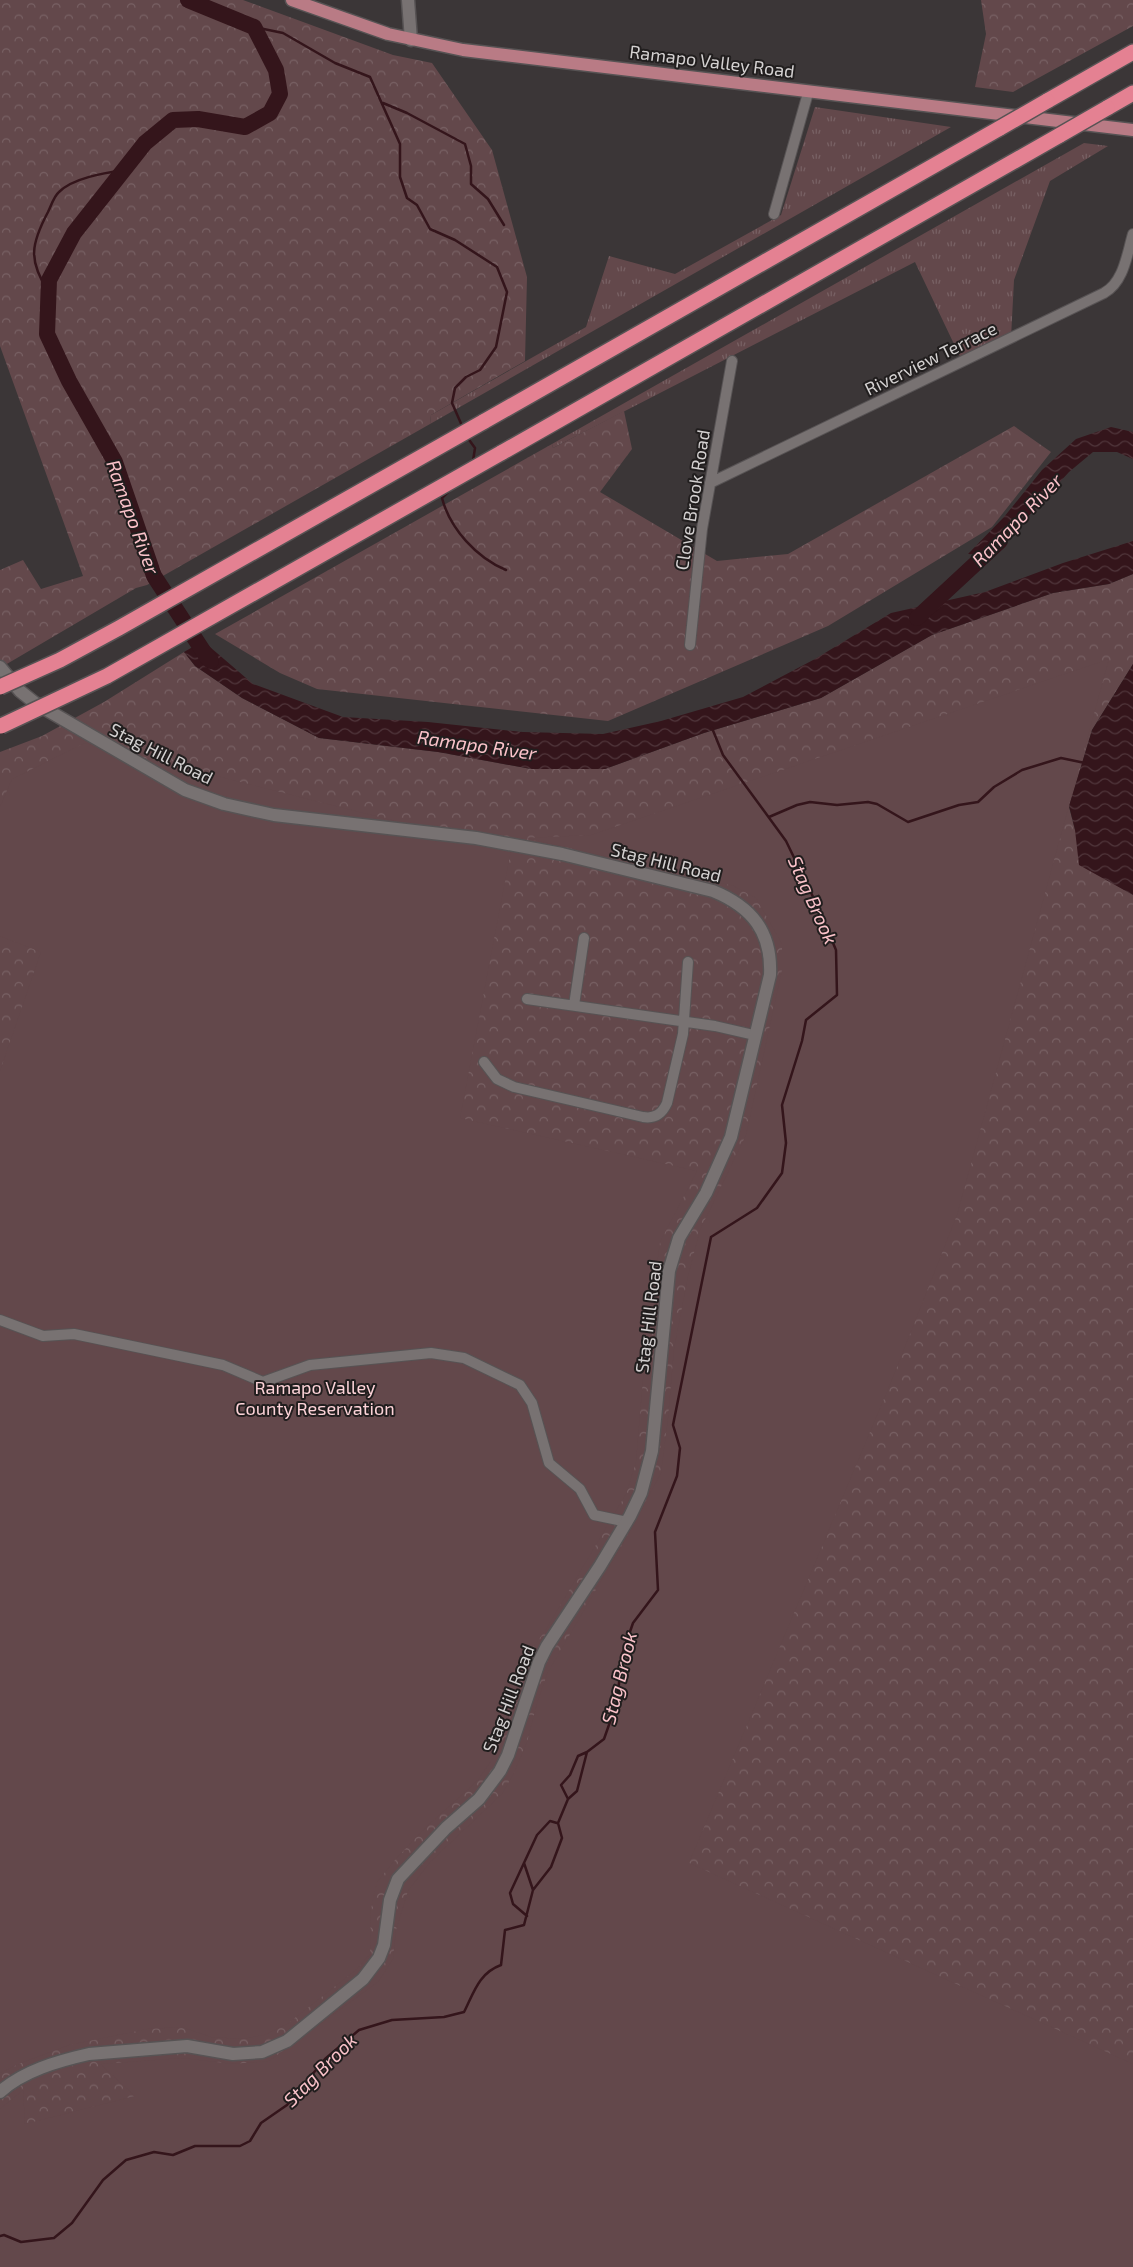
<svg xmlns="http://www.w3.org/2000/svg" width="1133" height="2267" viewBox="0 0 1133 2267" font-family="'Exo 2',sans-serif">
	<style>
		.grass { fill: url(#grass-tufts) }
		.forest { fill: url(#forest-crowns) }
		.park { fill: #63484b }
		.water { fill: url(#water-waves) }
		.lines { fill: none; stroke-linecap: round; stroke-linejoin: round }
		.stream { stroke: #34151b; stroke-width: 2.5 }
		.river { stroke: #34151b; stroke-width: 16 }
		.minor-casing { stroke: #575354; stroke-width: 12 }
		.tertiary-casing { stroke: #575354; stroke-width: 15 }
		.primary-casing { stroke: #575354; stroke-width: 15 }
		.motorway-casing { stroke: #575354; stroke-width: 18 }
		.minor { stroke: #787272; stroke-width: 10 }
		.tertiary { stroke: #787272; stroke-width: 12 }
		.primary { stroke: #b97b85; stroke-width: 12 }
		.motorway { stroke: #e48192; stroke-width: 15 }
		.motorway-bridge-casing { stroke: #575354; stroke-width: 18; stroke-linecap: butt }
		.motorway-bridge { stroke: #e48192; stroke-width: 15 }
		.labels { text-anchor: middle; stroke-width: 4; stroke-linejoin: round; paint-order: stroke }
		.street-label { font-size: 18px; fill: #d4d1d1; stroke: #211e1e }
		.park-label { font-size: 18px; fill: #fdd3d8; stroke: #211e1e }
		.water-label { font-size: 19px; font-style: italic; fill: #fbc3ca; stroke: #211e1e }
	</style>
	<defs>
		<pattern id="grass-tufts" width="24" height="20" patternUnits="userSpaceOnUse" patternTransform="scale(1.25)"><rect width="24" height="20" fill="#63484b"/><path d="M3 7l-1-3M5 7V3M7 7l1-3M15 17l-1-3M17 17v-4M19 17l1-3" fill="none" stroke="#786164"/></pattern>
		<pattern id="forest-crowns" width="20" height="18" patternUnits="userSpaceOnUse" patternTransform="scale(1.25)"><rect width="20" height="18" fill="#63484b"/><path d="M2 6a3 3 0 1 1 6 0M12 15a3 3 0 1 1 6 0" fill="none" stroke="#786164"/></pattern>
		<pattern id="water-waves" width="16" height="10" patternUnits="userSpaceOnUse" patternTransform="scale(1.25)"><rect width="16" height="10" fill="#34151b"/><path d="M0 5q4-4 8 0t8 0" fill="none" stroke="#50363b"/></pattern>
	</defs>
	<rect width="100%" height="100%" fill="#3b3637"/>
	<path class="grass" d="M815 107 951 127 430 424 431 415 586 327 609 256 675 274 781 215Z
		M1084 143 1108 146 1050 181 1014 280 1011 338 963 363 915 262 553 448 552 444Z"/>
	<path class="forest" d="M0 0H243L393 55 432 63 492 150 527 277 525 361 431 415 430 424 147 585 136 588 0 668V570L23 560 41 589 83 576 0 346Z
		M981 0H1133V26L1013 92 975 87 986 34Z
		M624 411 632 449 600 492 717 561 788 554 1014 426 1051 452 992 527 828 626 608 721 317 689 280 673 215 634 552 444 553 448Z
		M1133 574V664L1092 730 1069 807 1075 830 1113 883 1133 895V2267H0V752L42 736 104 702 184 652 195 666 242 698 319 738 438 752 531 769H605L704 733 821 698 932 635 1053 593 1109 584Z"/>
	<path class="park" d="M1109 659 957 1215 891 1382 689 1863 1133 2064V2267H0V2109L23 2090 25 2124 135 2096 100 2064 182 2058 233 2064 269 2061 378 1982 393 1959 396 1930 408 1891 430 1862 502 1794 514 1773 527 1742 538 1700 548 1672 625 1540 661 1473 668 1418 674 1349 688 1276 700 1230 746 1135 782 970V944L756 898 734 886 526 838 591 835Z
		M85 743 511 850 460 1118 697 1171 660 1242 645 1355 636 1462 626 1494 545 1631 527 1655 508 1719 493 1758 478 1780 422 1831 395 1860 377 1882 371 1909 370 1954 357 1969 287 2024 264 2035 242 2039 211 2037 182 2027 147 2029 69 2045 21 2063 0 2073V1071L41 952 0 936V807L12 779Z"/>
	<path class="water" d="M1111 427 1133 432V459L1117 452H1093L1069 472 992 556 968 554 1004 517 1042 470 1076 439Z
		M1133 541V574L1109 584 1053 593 932 635 821 698 704 733 605 769H531L438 752 319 738 242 698 195 666 184 652 203 641 253 684 343 717 428 722 523 732 603 734 661 721 743 697 815 659 891 613 985 592 1063 563Z
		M1133 664V895L1079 865 1075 830 1069 806 1092 730Z"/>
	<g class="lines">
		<path class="stream" d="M254 27 283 33 335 63 370 77 400 144V177L407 198 417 205 430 229 455 240 497 267 507 292 496 347 480 370 466 377 455 388 452 403 463 428
			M383 103 407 113 465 144 471 166V184L488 199 504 225
			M48 291C28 260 31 244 48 212 51 206 54 196 59 192 73 178 104 173 124 170
			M467 437 475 448 473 461
			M450 490 442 498C450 529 477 558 506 570
			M769 817 797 805 810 802 837 805 868 802 877 804 908 822 959 805 978 802 994 787 1022 770 1061 758 1085 763
			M568 1799 561 1785 570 1775 578 1756 587 1752
			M524 1863 533 1890
			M527 1916 513 1904 510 1893 537 1835 550 1821 557 1823
			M0 2236 4 2235 21 2242 54 2238 72 2223 103 2180 126 2160 154 2152 173 2155 195 2146H240L250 2141 261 2123 287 2105 325 2059 359 2030 392 2020 444 2017 464 2012C474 1992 479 1973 501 1965L505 1930 524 1925 533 1890 551 1867 562 1838 558 1823 568 1799 577 1791 587 1752 604 1739 617 1702 622 1655 633 1623 658 1590 655 1532 677 1476 680 1448 673 1425 711 1237 757 1208 782 1173 786 1143 782 1105 802 1041 806 1020 837 995 836 950 816 903 786 841 723 755 712 728"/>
		<path class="river" d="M188 0 254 27 276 70 280 94 270 113 245 127 198 119 173 120 145 143 74 233 49 280 47 334 69 381 115 462 154 576 207 657 211 661
			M917 618 1000 541"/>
		<g class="minor-casing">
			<path id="minor" d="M774 214 808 93
				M710 483 1104 293C1124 282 1127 254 1133 234
				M690 645 702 529 732 361
				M527 999 715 1026 754 1035
				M574 1005 584 938
				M484 1062 497 1079 514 1087 643 1117C655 1119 662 1114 667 1103L683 1034 688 962
				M0 1320 43 1336 74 1334 223 1365 263 1382 310 1365 431 1353 464 1358 520 1385 532 1403 549 1463 580 1489 594 1515 627 1522"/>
		</g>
		<g class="tertiary-casing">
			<path id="tertiary" d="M408 0 411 40
				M0 667 20 691 35 703 185 790 224 804 274 815 476 838 562 854 713 891C752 907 772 932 770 975L731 1137 706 1193 679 1238 669 1271 652 1451 641 1493 630 1516 600 1566 547 1646 539 1662 508 1755 500 1771 479 1799 446 1828 398 1879 390 1900 384 1945 379 1958 363 1979 287 2041 262 2052 233 2054 187 2046 89 2054C58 2061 23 2071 0 2092"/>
		</g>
		<g class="primary-casing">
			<path id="primary" d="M292 0 388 34 463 50 1133 130"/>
		</g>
		<g class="motorway-casing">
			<path id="motorway" d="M1047 101 1133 52
				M1107 108 1133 93
				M483 422 1000 128
				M501 453 1060 135"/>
		</g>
		<use href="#minor" class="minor"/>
		<use href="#tertiary" class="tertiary"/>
		<use href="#primary" class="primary"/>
		<use href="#motorway" class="motorway"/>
		<g class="motorway-bridge-casing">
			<path id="motorway-bridge" d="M1000 128 1047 101
				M1060 135 1107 108
				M0 687 60 660 119 628 483 422
				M1 726 107 676 501 453"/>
		</g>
		<use href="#motorway-bridge" class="motorway-bridge"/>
	</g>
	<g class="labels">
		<g class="street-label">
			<text transform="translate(712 62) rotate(7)" y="6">Ramapo Valley Road</text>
			<text transform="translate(931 359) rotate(-26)" y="6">Riverview Terrace</text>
			<text transform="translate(693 500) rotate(-81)" y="6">Clove Brook Road</text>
			<text transform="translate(161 754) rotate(27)" y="6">Stag Hill Road</text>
			<text transform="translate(666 863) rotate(14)" y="6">Stag Hill Road</text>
			<text transform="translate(649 1317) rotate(-83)" y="6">Stag Hill Road</text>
			<text transform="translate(509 1699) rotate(-69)" y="6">Stag Hill Road</text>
		</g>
		<g class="park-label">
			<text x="315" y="1394">Ramapo Valley<tspan x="315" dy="21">County Reservation</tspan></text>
		</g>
		<g class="water-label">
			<text transform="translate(133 517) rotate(70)" y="7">Ramapo River</text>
			<text transform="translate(1017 520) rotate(-46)" y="7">Ramapo River</text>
			<text transform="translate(477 745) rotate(8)" y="7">Ramapo River</text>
			<text transform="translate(813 900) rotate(66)" y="7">Stag Brook</text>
			<text transform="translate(619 1678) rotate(-76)" y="7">Stag Brook</text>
			<text transform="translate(320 2070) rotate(-45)" y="7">Stag Brook</text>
		</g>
	</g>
</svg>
